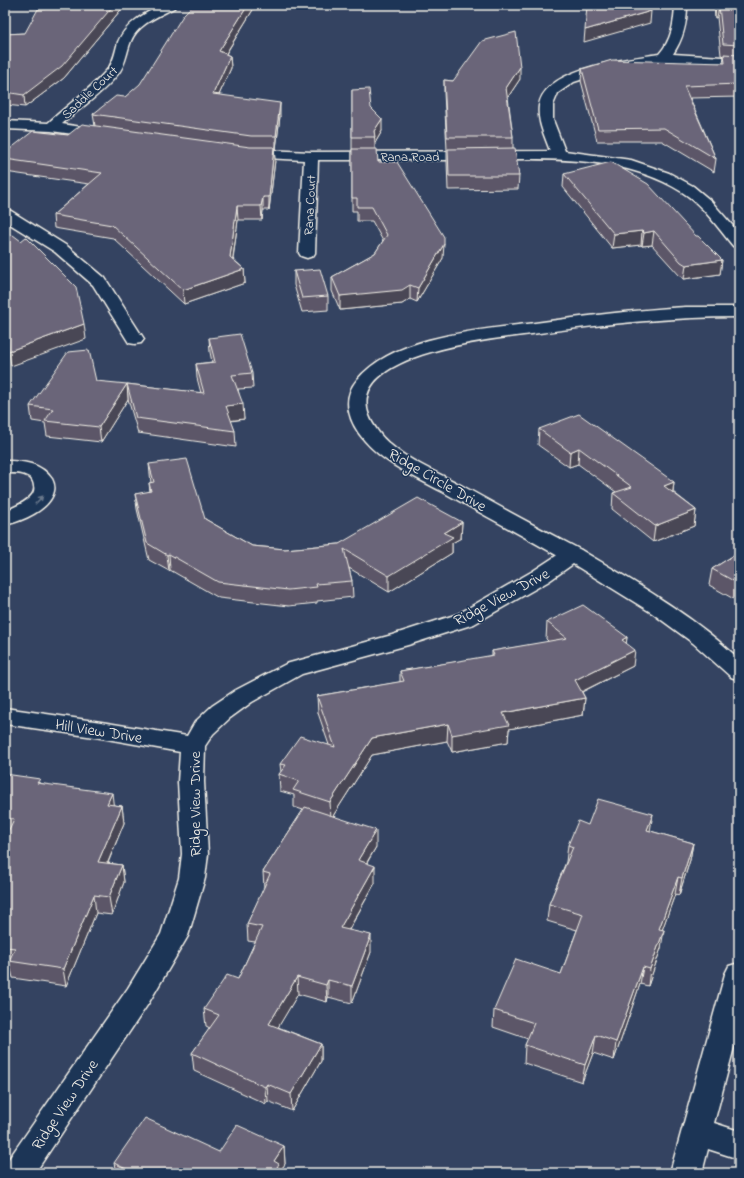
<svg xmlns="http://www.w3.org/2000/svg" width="744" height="1178" viewBox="0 0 744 1178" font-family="'Indie Flower',sans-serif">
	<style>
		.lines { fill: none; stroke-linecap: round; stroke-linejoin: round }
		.street-casing { stroke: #f4f1e8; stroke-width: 3 }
		.secondary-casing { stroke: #f4f1e8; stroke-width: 3 }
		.street { fill: #1d3557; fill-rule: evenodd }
		.secondary { fill: #1d3557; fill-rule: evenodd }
		.wall { fill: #5b5768; stroke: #f4f1e8 }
		.shaded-wall { fill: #4a4755; stroke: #f4f1e8 }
		.building { fill: #6a6579; stroke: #f4f1e8 }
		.oneway { fill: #68778a }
		.labels { text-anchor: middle; stroke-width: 3; stroke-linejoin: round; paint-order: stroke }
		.far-street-label { font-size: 13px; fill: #f4f1e8; stroke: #1d3557 }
		.street-label { font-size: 16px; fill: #f4f1e8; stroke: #1d3557 }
	</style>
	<rect width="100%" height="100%" fill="#344361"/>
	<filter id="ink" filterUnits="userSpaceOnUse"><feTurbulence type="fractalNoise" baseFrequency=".025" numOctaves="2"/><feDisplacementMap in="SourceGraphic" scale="8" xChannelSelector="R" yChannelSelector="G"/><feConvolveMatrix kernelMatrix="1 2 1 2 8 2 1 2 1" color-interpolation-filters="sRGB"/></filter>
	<g filter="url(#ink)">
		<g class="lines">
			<g class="street-casing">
				<path id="street" d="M161 5H176L174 8C159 16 138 24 131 41 126 53 126 65 117 75 102 94 80 108 62 124L108 131 110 134 108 137 103 138 51 131 5 129V121L48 123C67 105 90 90 107 70 114 62 115 52 118 42 126 23 144 14 161 5Z
					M675 5H687C687 24 683 39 673 54L739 58V66L663 61 614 69 574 82 558 93 553 105V120L565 151 631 160 669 173 693 186 711 201 739 233V248L733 246C718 228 703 205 682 192 620 153 539 159 469 160 419 160 369 160 318 160L315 253 313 256 307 258 301 256 299 253 304 160 244 157 239 156 237 153 239 150 244 149 311 152 550 151C545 136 537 122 539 106 544 67 628 59 659 54 672 40 674 23 675 5Z
					M5 209 11 211 67 246 105 278 144 339 141 343 135 344 129 343 93 285 55 252 5 221Z
					M5 461C23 461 41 463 52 479 54 483 55 487 54 491 50 510 22 521 5 525V511C14 507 26 503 32 495 34 492 35 489 34 486 33 472 15 473 5 473Z
					M573 549 581 550C636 583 692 615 739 659V680L731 677 693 643 652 613 573 564 549 581 474 624 408 645 302 674 252 702 230 718 213 734 205 746 204 782 208 854 205 878 188 936 148 1004 35 1173H5L6 1163 128 988 161 934 179 878 182 854 178 782 180 752 101 738 5 724V708L101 722 187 736 195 722 212 706 236 690 286 664 392 635 458 614 533 571 565 550Z
					M739 963V1028L714 1123 739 1131V1159L708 1149 702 1173H670L725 974 729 966Z"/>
			</g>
			<g class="secondary-casing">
				<path id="secondary" d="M686 307H739V317C670 317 601 324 532 334 492 339 323 355 377 430 393 454 432 470 457 483 498 506 539 528 581 550L584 555 581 560 573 561 565 560C525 537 484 515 443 492 417 478 385 464 365 441 350 424 340 400 357 380 394 335 480 330 535 323 585 316 635 310 686 307Z"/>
			</g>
			<use href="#street" class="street"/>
			<use href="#secondary" class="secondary"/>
		</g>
		<path class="wall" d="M48 5H133L132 6H124L64 78 25 107 5 105V34L25 33 46 9Z
			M714 5H739V97L690 98 716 159 714 172 662 141H597L581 81 582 69 723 63 724 56 721 55 717 17 715 18Z
			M254 8 226 54 230 56 231 68 219 95 280 116 276 149H274L275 160 269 210H263L262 220H238L233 259 244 269 245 283 184 304 113 238 54 228 53 215 89 184 5 172V153L68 135 95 126 93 114 125 97Z
			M520 79 508 97 513 137V148L519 176 518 189 448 190 447 162V150L444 92V80L453 81Z
			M352 90 371 108 382 131 375 143V149L378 162 443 258 417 302 410 299 402 304 340 310 332 291V277L375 253 383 241 372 221H357V211H352Z
			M564 174 696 236 722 260 720 274 684 279 680 276 652 245 642 246 641 245 612 248 563 187Z
			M294 271 328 296V310L302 312 294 285Z
			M209 338 252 373 253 388 238 389 244 419 231 421 235 431 236 447 138 433 128 399 127 384 201 393 197 378 196 364 212 362 210 352Z
			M96 381 128 399 101 442 47 436 45 423 32 421 30 406Z
			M539 429 674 482 673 492 696 510 694 526 653 542 612 509 613 493 616 492 578 464 569 467 538 445Z
			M149 464 205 519 252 546 285 549 339 544 462 522 461 538 452 543V553L389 592 349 568 352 581 353 597 317 601V603L289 606 219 598 170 570 169 571 149 560 137 509 135 494 150 492 149 483H151Z
			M739 552V602L709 585 712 569Z
			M547 622 627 637 626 643 633 666 582 692 585 698 583 715 509 729 508 742 452 752 447 741 372 755 333 816 376 847 367 863 375 883 349 930 371 952 352 1003 328 997 327 1002 298 994 278 1027 321 1044V1061L292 1111 268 1101 266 1104 194 1071 192 1053 210 1028 206 1026 204 1009 238 979 255 942 248 941 247 924 264 888 263 872 303 810 294 807V795L280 791 279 774 281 772 280 764 329 745 318 713 317 696 400 682V671L492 656V651L549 642 546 639Z
			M5 774 40 783 113 805 122 806 124 823 108 863 122 865 124 882 112 915 96 913 66 986 13 978 10 965 5 964V838L7 835H5Z
			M588 825 650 831 693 843 690 860 679 895 675 894 662 930 661 948 648 986 640 984 614 1060 593 1053 582 1082 524 1063 525 1045 528 1039 493 1027 494 1010 561 974 577 930 547 921 549 904 566 862 568 845Z
			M284 1146 285 1164 281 1169 287 1172V1173H116L114 1163 219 1152Z"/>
		<path class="shaded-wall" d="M114 5H124V6L64 78 25 107 24 95Z
			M248 5H256L254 8 220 63 219 51Z
			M716 6H719L717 17 715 18Z
			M651 11 650 23 584 42 585 30Z
			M230 56 231 68 214 106 213 94Z
			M520 67V79L506 100V88Z
			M280 103V116L276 149V136Z
			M382 119V131L375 143 374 131Z
			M274 147 275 160 269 210V197Z
			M263 197V210L262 220 261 206Z
			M237 206 238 220 231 271 230 257Z
			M642 231 641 245 612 248 614 234Z
			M654 231 652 245 642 246 644 233Z
			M444 244 443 258 417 302 418 288Z
			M722 260 720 274 684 279 686 265Z
			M244 269 245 283 184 304 183 290Z
			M410 285V299L402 304 340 310V296Z
			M84 324 86 339 11 366 9 351Z
			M127 384 128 399 101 442 99 427Z
			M243 404 244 419 227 421 226 406Z
			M579 448 578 464 569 467 570 452Z
			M674 482 672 498 664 486Z
			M696 510 694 526 653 542 655 526Z
			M462 522 461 538 452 543V553L389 592V576L444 533Z
			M169 554 170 570 169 571 167 555Z
			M627 637 625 654 622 640Z
			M635 650 633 666 573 696 575 680Z
			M585 698 583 715 509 729 508 742 452 752V735L503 713Z
			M448 724 447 741 372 755 331 819 330 802 372 738Z
			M112 793 114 810 107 804Z
			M122 806 124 823 101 879 98 862Z
			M653 814 650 831 644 847 647 830Z
			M376 830V847L358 877V860Z
			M693 843 690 860 679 895 682 878Z
			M122 865 124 882 112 915 109 897Z
			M375 866V883L340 945V928Z
			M678 877 675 894 656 947 659 929Z
			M94 895 96 913 66 986 63 969Z
			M664 930 661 948 648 986 650 969Z
			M371 935V952L352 1003V986Z
			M643 967 640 984 614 1060 616 1042Z
			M297 977 298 994 270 1041 269 1024Z
			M328 980V997L327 1002 326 985Z
			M596 1035 593 1053 582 1082 585 1065Z
			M321 1044V1061L292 1111 291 1094Z
			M267 1084 268 1101 266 1104 265 1087Z
			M284 1146 285 1164 280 1171V1173L274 1161Z"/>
		<path class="building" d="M48 5H114L62 66 24 95 5 92V34L25 33 38 9H46Z
			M193 5H248L219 51 230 56 213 94 280 103 276 136H251L93 114 116 96 125 97 140 84 184 14Z
			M587 5H651V11L585 30Z
			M716 5H739V45L723 44 719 6H716Z
			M516 32 520 67 506 88 513 137H447L444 80 453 81 482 41Z
			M724 54 739 55V84L684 86 716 159 664 128 598 129 582 69 612 60 725 63Z
			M369 89 371 108 382 119 374 131 375 137H352V90Z
			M82 124 250 147H274L269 197H263L261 206H237L230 257 244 269 183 290 112 225 53 215 102 173 5 159V153L33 131 68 135Z
			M515 148 519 176H449L448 149Z
			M352 149H377L378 162H397L444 237V244L418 288 410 285 402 290 340 296 332 277 375 253 387 235 372 207H357V198H352Z
			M611 162 648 184 696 236H698L722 260 686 265 681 262 654 231 644 233 642 231 614 234 564 174Z
			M5 234 7 236 13 235 21 241 26 237 76 287 84 324 9 351 5 320Z
			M320 269 328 296 302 298 294 271Z
			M240 334 252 373 232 375 243 404 226 406 235 431 136 418 127 384 204 393 196 364 215 362 209 338Z
			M89 350 96 381 127 384 99 427 45 421 53 409 30 406 68 352Z
			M579 414 674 482 664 486 696 510 655 526 613 493 632 487 579 448 570 452 539 429Z
			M187 459 205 519 252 546 285 549 339 544 418 498 462 522 444 533 453 537 389 576 344 549 352 581 316 584 317 587 288 590 218 582 169 554 167 555 147 543 135 494 151 491 149 483 154 482 149 464Z
			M739 552V584L712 569Z
			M583 605 627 637 622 640 635 650 575 680 585 698 503 713 509 725 452 735 448 724 372 738 330 802 293 790 299 781 279 774 286 765 280 764 300 736 335 747 317 696 404 681 400 671 494 655 492 651 567 638 547 622Z
			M5 774 40 779 37 783 112 793 107 804 122 806 98 862 122 865 109 897 94 895 63 969 9 961 15 948 5 947V838L14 819 5 818Z
			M598 799 653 814 647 830 693 843 682 878 678 877 659 929 664 930 650 969 643 967 616 1042 596 1035 585 1065 525 1045 534 1023 494 1010 516 959 561 974 583 914 549 904 573 847 568 845 578 821 588 825Z
			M305 807 376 830 358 860 375 866 340 928 371 935 352 986 328 980 326 985 297 977 269 1024 321 1044 291 1094 267 1084 265 1087 192 1053 219 1015 204 1009 227 975 238 979 262 927 247 924 270 874 263 872Z
			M145 1118 219 1152 237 1125 284 1146 274 1161 279 1164 277 1167 287 1172 286 1173H126L128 1170 114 1163Z"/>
		<defs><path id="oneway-solid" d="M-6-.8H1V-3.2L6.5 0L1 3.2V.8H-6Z"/></defs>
		<use class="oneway" href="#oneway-solid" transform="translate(39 500) rotate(-46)"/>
	</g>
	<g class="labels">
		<g class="far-street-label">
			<text transform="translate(89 92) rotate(-43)" y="5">Saddle Court</text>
			<text x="410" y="161">Rana Road</text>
			<text transform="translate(309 205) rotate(-87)" y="5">Rana Court</text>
		</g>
		<g class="street-label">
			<text transform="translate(438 479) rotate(30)" y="6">Ridge Circle Drive</text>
			<text transform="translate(501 596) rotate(-28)" y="6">Ridge View Drive</text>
			<text transform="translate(99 730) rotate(9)" y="6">Hill View Drive</text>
			<text transform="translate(194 804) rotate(-90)" y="6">Ridge View Drive</text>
			<text transform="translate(64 1104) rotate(-56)" y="6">Ridge View Drive</text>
		</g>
	</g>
	<rect width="744" height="1178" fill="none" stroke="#1d3557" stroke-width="20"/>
	<rect x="10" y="10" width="724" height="1158" fill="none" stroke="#f4f1e8" stroke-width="1.5" filter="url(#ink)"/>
</svg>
